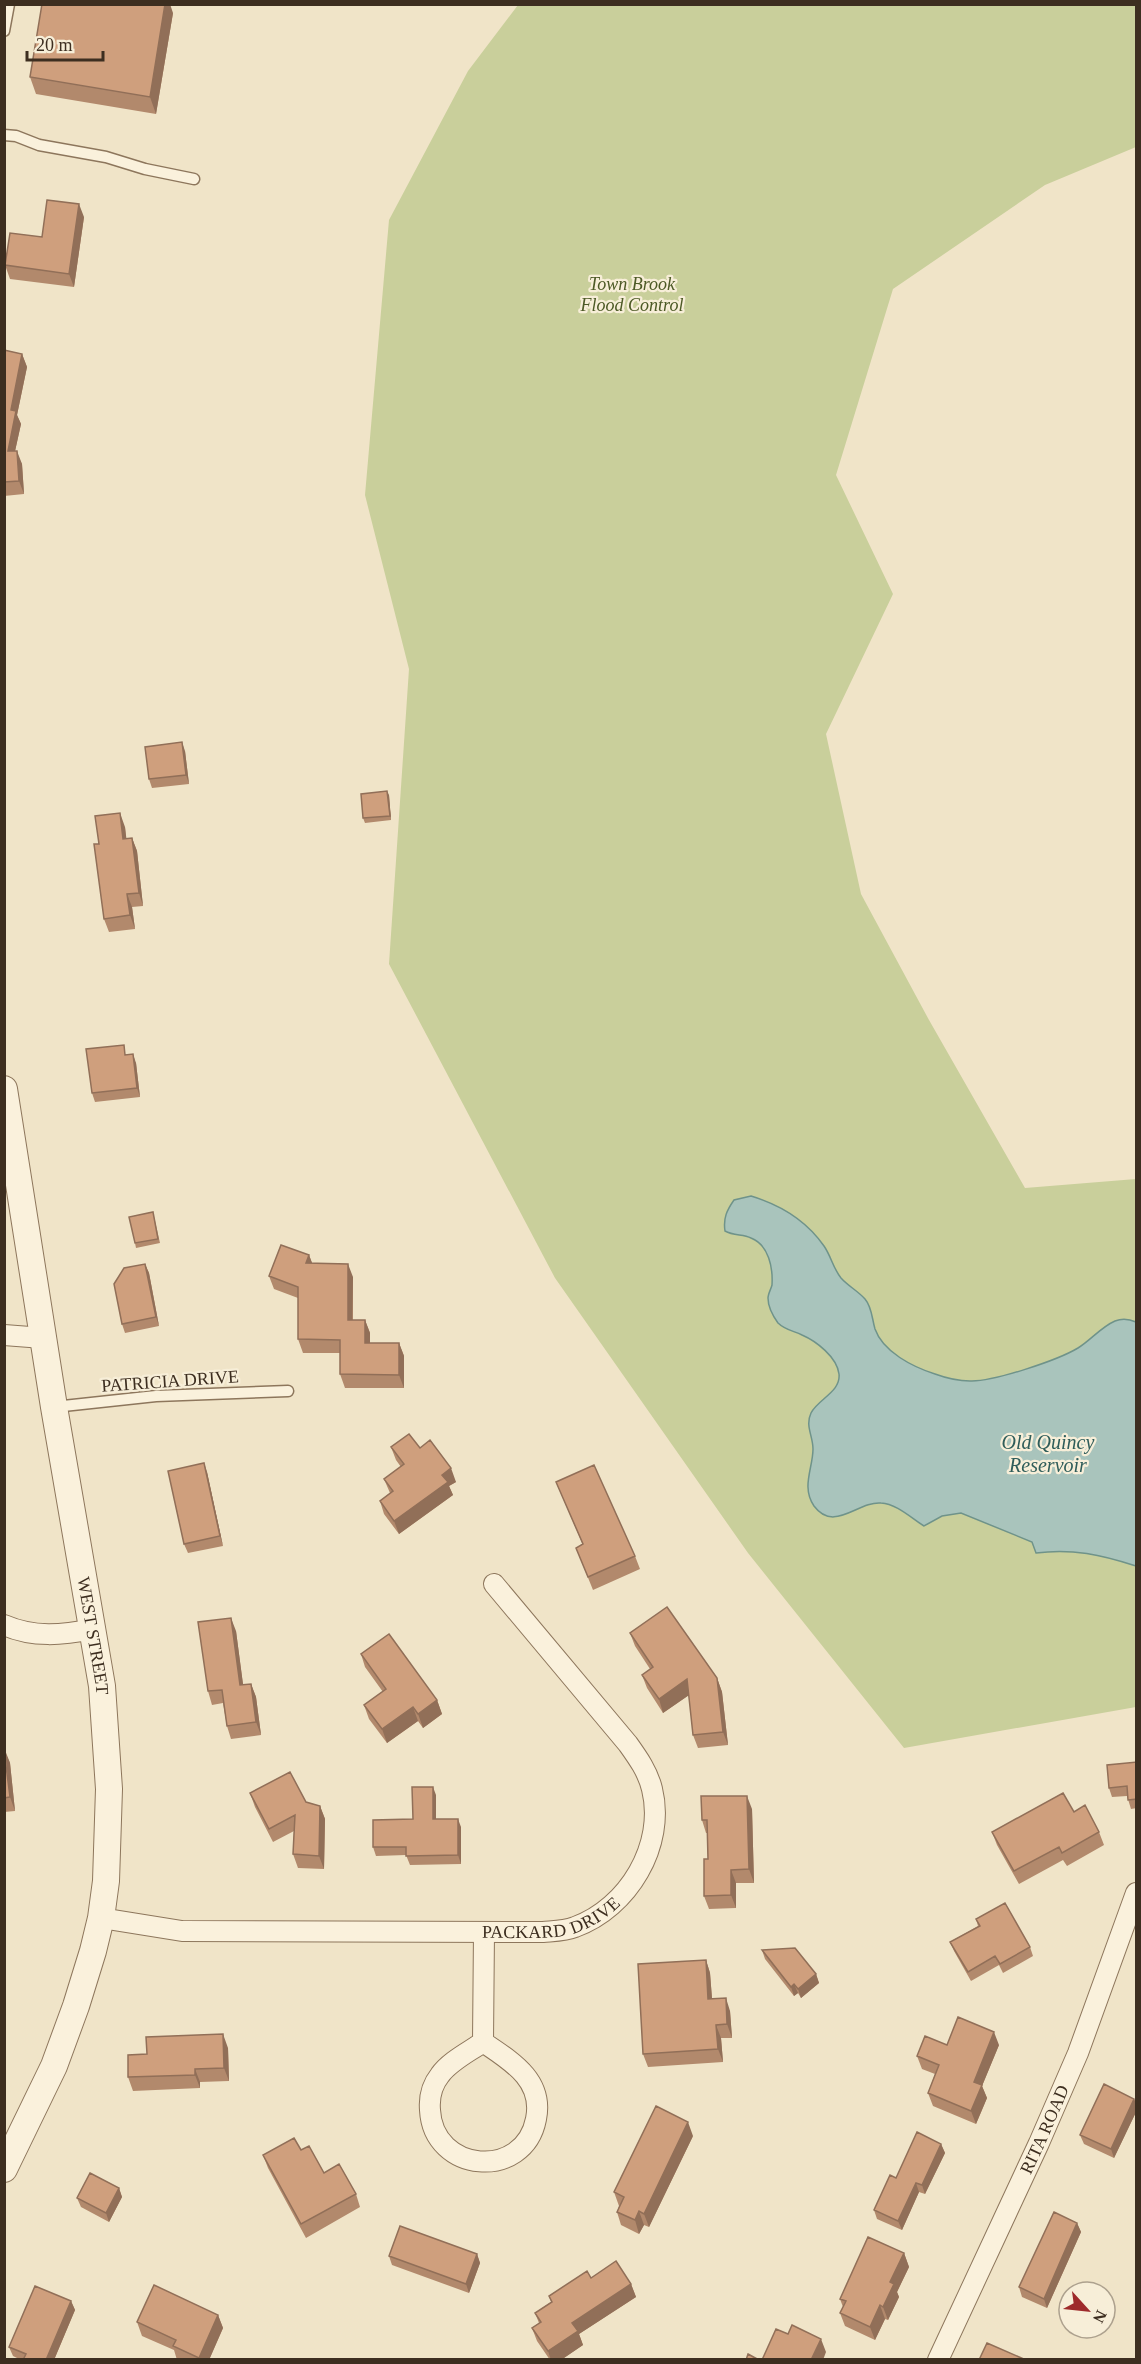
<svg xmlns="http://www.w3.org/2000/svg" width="1141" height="2364" viewBox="0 0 1141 2364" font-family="Georgia,serif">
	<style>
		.green { fill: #c9cf9b }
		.water { fill: #a9c4bc; stroke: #6f938a; stroke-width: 1.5 }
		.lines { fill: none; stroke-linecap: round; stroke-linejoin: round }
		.service-casing { stroke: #8d765c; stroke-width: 13 }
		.minor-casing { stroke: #8d765c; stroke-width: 22 }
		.tertiary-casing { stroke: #8d765c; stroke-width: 28 }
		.service { stroke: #faf1dc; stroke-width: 10 }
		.minor { stroke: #faf1dc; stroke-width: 20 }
		.tertiary { stroke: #faf1dc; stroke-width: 26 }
		.wall { fill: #b2896c }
		.shaded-wall { fill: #916f58 }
		.building { fill: #cf9f7d; stroke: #916f58; stroke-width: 1.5 }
		.labels { text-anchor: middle; stroke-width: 4.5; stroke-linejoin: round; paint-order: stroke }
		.park-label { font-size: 18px; font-style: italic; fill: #4d5a26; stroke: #f7eed8 }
		.street-label { font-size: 18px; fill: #3d2e20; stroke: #f7eed8 }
		.water-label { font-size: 20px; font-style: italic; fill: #2f5d5a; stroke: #f7eed8 }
	</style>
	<rect width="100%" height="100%" fill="#f0e4c8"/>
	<path class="green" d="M518 5H1136V147L1045 185 893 289 836 475 893 594 826 734 861 894 929 1020 1025 1188 1136 1179V1707L904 1748 748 1553 555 1278 389 964 409 669 365 495 389 220 468 71Z"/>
	<path class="water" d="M751 1196C781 1205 806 1220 824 1246 831 1256 833 1268 841 1278 848 1286 858 1291 865 1299 872 1307 872 1319 875 1329 883 1352 913 1367 935 1374 946 1378 958 1381 970 1381 993 1382 1058 1360 1078 1348 1091 1340 1101 1327 1115 1321 1123 1318 1129 1319 1136 1322V1566C1102 1555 1072 1548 1036 1553L1032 1542 961 1513 942 1516 924 1526C911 1518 897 1504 881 1503 858 1501 834 1533 814 1506 801 1487 813 1468 813 1449 813 1436 805 1426 811 1413 818 1399 841 1392 839 1374 837 1357 816 1341 802 1335 794 1331 785 1330 778 1323 773 1316 768 1307 768 1298 768 1294 771 1289 772 1285 773 1268 769 1245 751 1238 743 1234 734 1236 725 1231 723 1218 727 1210 734 1200Z"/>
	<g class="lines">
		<g class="service-casing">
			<path id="service" d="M4 31 9 4
				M4 135 16 136 39 145 106 157 145 169 194 179
				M54 1407 156 1396 288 1391"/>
		</g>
		<g class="minor-casing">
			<g id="minor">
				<path d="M4 1335 43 1338"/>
				<path d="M4 1625C34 1638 62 1635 94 1629"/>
				<path id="s1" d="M101 1918 182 1931 543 1932C554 1931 565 1931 575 1927 628 1908 666 1845 652 1789 648 1772 638 1758 628 1744L494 1584"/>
				<path d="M483 2042C511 2061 544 2080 536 2119 524 2181 433 2173 430 2110 429 2098 432 2085 440 2075 450 2061 469 2052 483 2042L484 1932"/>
				<path id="s2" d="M938 2360 1039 2143 1078 2053 1136 1893"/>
			</g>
		</g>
		<g class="tertiary-casing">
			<g id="tertiary">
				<path id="s3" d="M4 1089 54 1407 102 1686 109 1789 106 1881 101 1918 93 1951 76 2006 54 2066 4 2169"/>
			</g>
		</g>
		<use href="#service" class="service"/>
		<use href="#minor" class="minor"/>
		<use href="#tertiary" class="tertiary"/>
	</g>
	<path class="wall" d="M173 13 156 114 36 94 30 77Z
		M84 217 74 287 10 279 5 265 42 237Z
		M4 350 22 354 27 367 17 415 21 424 15 451 22 464 24 494 4 496Z
		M185 751 189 784 152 788 149 779Z
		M389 795 391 820 365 823 363 818Z
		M125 827 126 839 132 838 137 851 143 906 132 907 135 929 109 932 104 919 99 844Z
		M127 1055 136 1063 140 1097 95 1102 92 1093Z
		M153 1212 160 1243 136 1248 135 1243Z
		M309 1255 312 1263 353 1277V1320H365L370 1333V1343H399L404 1356V1388H345L340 1374V1353H303L298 1339V1298L274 1289 269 1276Z
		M145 1264 149 1273 159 1326 125 1333 122 1324Z
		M391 1447 420 1448 456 1482 449 1486 453 1495 399 1534 384 1514 380 1501 390 1493 384 1479 401 1467 396 1460Z
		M207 1472 223 1546 188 1553 184 1544Z
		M556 1482 635 1556 640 1569 593 1590 576 1548 583 1545Z
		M236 1631 243 1685 251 1684 256 1697 261 1735 231 1739 227 1726 223 1703 212 1705 208 1691Z
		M630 1633 717 1678 722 1692 728 1745 698 1748 693 1735 689 1695 663 1713 647 1688 642 1675 650 1669 635 1646Z
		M361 1654 437 1700 442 1714 423 1728 418 1721 387 1743 369 1719 364 1705 383 1692 365 1667Z
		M4 1750 10 1763 15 1811 4 1812Z
		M1137 1762V1808L1131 1809 1127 1796 1112 1797 1109 1788Z
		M250 1793 306 1802 320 1806 325 1819 324 1869 298 1868 293 1854 294 1831 273 1842 255 1807Z
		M436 1795V1819L461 1827V1864L410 1865 406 1855 376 1856 373 1847 413 1819Z
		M752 1809 754 1883H736V1908L709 1909 704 1896 708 1859 707 1833H706L702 1820Z
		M992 1832H1099L1104 1845 1067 1866 1063 1860 1019 1884 997 1845Z
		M976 1919 1030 1947 1033 1956 1003 1973 999 1965 971 1981 954 1951 950 1942 978 1926Z
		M762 1950 816 1974 819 1983 801 1998 798 1993 794 1996 765 1959Z
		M706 1960 710 1973 712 1998 730 2011 732 2038H721L723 2062 648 2067 643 2054Z
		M947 2045H999L982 2086 987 2098 976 2124 933 2106 928 2093 935 2074 922 2069 917 2056Z
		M228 2048 229 2081 200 2082V2088L133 2091 128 2077 147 2054Z
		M1134 2099 1137 2105V2110L1114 2158 1084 2144 1080 2135Z
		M693 2136 649 2227 644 2225 639 2234 621 2225 617 2212 619 2206 614 2192Z
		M941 2144 945 2153 925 2194 919 2192 902 2230 877 2219 874 2210 896 2178Z
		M301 2150 324 2173 356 2194 360 2207 306 2238 268 2168 263 2155Z
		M119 2188 122 2197 109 2222 81 2207 77 2198Z
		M1077 2223 1081 2232 1047 2308 1022 2297 1019 2287Z
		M904 2253 909 2267 897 2292 899 2297 888 2320 885 2319 875 2340 845 2326 840 2313 843 2307 840 2299Z
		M477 2254 480 2263 469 2293 392 2265 389 2256Z
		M591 2278 631 2284 636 2297 579 2334 583 2345 561 2360H550L537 2341 532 2328 539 2323 535 2313 551 2302 549 2296Z
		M71 2301 75 2310 54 2360H21L13 2356 9 2347Z
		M218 2315 223 2328 209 2360H177L174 2350 142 2336 137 2322Z"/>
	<path class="shaded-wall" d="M165 4H170L173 13 156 114 150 97Z
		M79 204 84 217 74 287 69 274Z
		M22 354 27 367 17 415 21 424 12 465 8 451 11 410Z
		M17 451 22 464 24 494 19 481Z
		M182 742 185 751 189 784 186 775Z
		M387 791 389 795 391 820 390 816Z
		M120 813 125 827 128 852 123 839Z
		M132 838 137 851 143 906 139 893Z
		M127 894 132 907 135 929 130 915Z
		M133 1054 136 1063 140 1097 137 1088Z
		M309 1255 314 1268 306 1263Z
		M145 1264 149 1273 159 1326 156 1317Z
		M348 1264 353 1277 352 1333 348 1320Z
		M365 1320 370 1333V1356L365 1343Z
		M399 1343 404 1356V1388L399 1375Z
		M204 1463 207 1472 223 1546 220 1536Z
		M451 1468 456 1482 449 1486 453 1495 399 1534 394 1521 442 1475Z
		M231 1618 236 1631 245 1699 240 1685Z
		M717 1678 722 1692 728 1745 723 1732Z
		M687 1679 692 1693 663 1713 659 1699Z
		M251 1684 256 1697 261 1735 256 1722Z
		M437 1700 442 1714 423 1728 418 1714Z
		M413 1707 418 1721 387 1743 382 1729Z
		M5 1750 10 1763 15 1811 10 1797Z
		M433 1787 436 1795V1828L433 1819Z
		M747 1796 752 1809 754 1883 749 1869Z
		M320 1806 325 1819 324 1869 319 1856Z
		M458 1819 461 1827V1864L458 1855Z
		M731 1870 736 1883V1908L731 1895Z
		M706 1960 710 1973 713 2012 708 1999Z
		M816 1974 819 1983 801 1998 798 1989Z
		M794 1984 798 1993 794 1996 791 1987Z
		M726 1998 730 2011 732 2038 727 2024Z
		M716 2025 721 2038 723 2062 718 2049Z
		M994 2032 999 2045 982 2086 987 2098 976 2124 971 2111 974 2082Z
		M223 2034 228 2048 229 2081 224 2068Z
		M195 2069 200 2082V2088L195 2075Z
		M1134 2099 1137 2105V2110L1114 2158 1111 2149Z
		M688 2122 693 2136 649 2227 644 2214Z
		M941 2144 945 2153 925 2194 922 2185Z
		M916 2183 919 2192 902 2230 898 2221Z
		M119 2188 122 2197 109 2222 106 2213Z
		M639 2211 644 2225 639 2234 635 2220Z
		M1077 2223 1081 2232 1047 2308 1044 2299Z
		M904 2253 909 2267 897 2292 899 2297 888 2320 883 2307 890 2282Z
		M477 2254 480 2263 469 2293 466 2284Z
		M631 2284 636 2297 579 2334 583 2345 561 2360H551L548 2351 572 2323Z
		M71 2301 75 2310 54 2360H46Z
		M880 2305 885 2319 875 2340 870 2327Z
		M218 2315 223 2328 209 2360H199V2358Z
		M821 2339 826 2352 823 2360H811Z"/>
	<path class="building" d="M42 4H165L150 97 30 77Z
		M47 200 79 204 69 274 5 265 10 233 42 237Z
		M4 350 22 354 11 410 16 411 8 451H17L19 481 4 482Z
		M182 742 186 775 149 779 145 747Z
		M387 791 390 816 363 818 361 794Z
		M120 813 123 839 132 838 139 893 127 894 130 915 104 919 94 844H99L95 816Z
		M124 1045 125 1055 133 1054 137 1088 92 1093 86 1049Z
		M153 1212 158 1239 135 1243 129 1217Z
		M281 1245 309 1255 306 1263 348 1264V1320H365V1343H399V1375L340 1374V1340L298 1339V1287L269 1276Z
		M145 1264 156 1317 122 1324 114 1284 124 1268Z
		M409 1434 420 1448 430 1440 451 1468 442 1475 448 1482 394 1521 380 1501 393 1491 384 1479 404 1464 391 1447Z
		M204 1463 220 1536 184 1544 168 1471Z
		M594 1465 635 1556 588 1577 576 1548 583 1544 556 1482Z
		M667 1607 717 1678 723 1732 693 1735 687 1679 659 1699 642 1675 653 1667 630 1633Z
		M231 1618 240 1685 251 1684 256 1722 227 1726 222 1690 208 1691 198 1622Z
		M389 1634 437 1700 418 1714 413 1707 382 1729 364 1705 386 1689 361 1654Z
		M4 1750 10 1797 4 1798Z
		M1137 1762V1799L1128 1800 1127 1786 1109 1788 1107 1765Z
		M290 1772 306 1802 320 1806 319 1856 293 1854 295 1815 269 1829 250 1793Z
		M412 1787H433V1819H458V1855L406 1856V1847H373V1820L413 1819Z
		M1063 1793 1074 1812 1085 1805 1099 1832 1062 1853 1059 1847 1014 1871 992 1832Z
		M701 1796H747L749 1869 731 1870V1895L704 1896V1859H708L707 1820H702Z
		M1005 1903 1030 1947 1000 1964 995 1956 968 1972 950 1942 980 1926 976 1919Z
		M795 1948 816 1974 798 1989 794 1984 791 1987 762 1950Z
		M706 1960 708 1999 726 1998 727 2024 716 2025 718 2049 643 2054 638 1964Z
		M958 2017 994 2032 974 2082 982 2085 971 2111 928 2093 939 2065 917 2056 925 2036 947 2045Z
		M223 2034 224 2068 195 2069V2075L128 2077V2055L147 2054 146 2037Z
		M1104 2084 1134 2099 1111 2149 1080 2135Z
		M656 2106 688 2122 644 2214 639 2211 635 2220 617 2212 624 2197 614 2192Z
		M917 2132 941 2144 922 2185 916 2183 898 2221 874 2210 890 2175 896 2178Z
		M294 2138 301 2150 309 2146 324 2173 339 2164 356 2194 301 2224 263 2155Z
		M90 2173 119 2188 106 2213 77 2198Z
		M1054 2212 1077 2223 1044 2299 1019 2287Z
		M400 2226 477 2254 466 2284 389 2256Z
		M868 2237 904 2253 890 2282 894 2284 883 2307 880 2305 870 2327 840 2313 846 2301 840 2299Z
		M616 2261 631 2284 572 2323 578 2331 548 2351 532 2328 541 2322 535 2313 552 2302 549 2296 587 2271 591 2278Z
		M154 2285 218 2315 199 2358 173 2346 176 2340 137 2322Z
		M35 2286 71 2301 46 2360H23L26 2354 9 2347Z
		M792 2325 821 2339 811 2360H762L776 2329 788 2334Z
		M987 2343 1026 2360H979Z
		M748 2354 759 2360H746Z"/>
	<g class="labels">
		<g class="park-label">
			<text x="632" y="290">Town Brook<tspan x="632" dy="21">Flood Control</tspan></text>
		</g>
		<g class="street-label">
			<text transform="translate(170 1381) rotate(-4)" y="6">PATRICIA DRIVE</text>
			<text dy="6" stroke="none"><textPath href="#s3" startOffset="554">WEST STREET</textPath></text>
			<text dy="6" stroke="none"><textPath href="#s1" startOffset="454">PACKARD DRIVE</textPath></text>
			<text dy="6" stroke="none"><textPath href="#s2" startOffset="254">RITA ROAD</textPath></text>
		</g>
		<g class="water-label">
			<text x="1048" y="1449">Old Quincy<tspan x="1048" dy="23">Reservoir</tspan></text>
		</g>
	</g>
	<rect width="1141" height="2364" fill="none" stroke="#3d2e20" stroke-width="12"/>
	<g transform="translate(1087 2310) rotate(117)"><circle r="28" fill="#f7eed8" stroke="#ada18e" stroke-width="1.5"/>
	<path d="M0-4.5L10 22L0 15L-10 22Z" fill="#9e2a2b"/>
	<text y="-9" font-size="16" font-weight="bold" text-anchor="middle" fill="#3d2e20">N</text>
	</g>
	<path d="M27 51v9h76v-9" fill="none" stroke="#3d2e20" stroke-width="3"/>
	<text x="36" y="51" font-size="18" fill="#3d2e20" stroke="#f7eed8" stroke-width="4.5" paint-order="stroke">20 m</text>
</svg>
